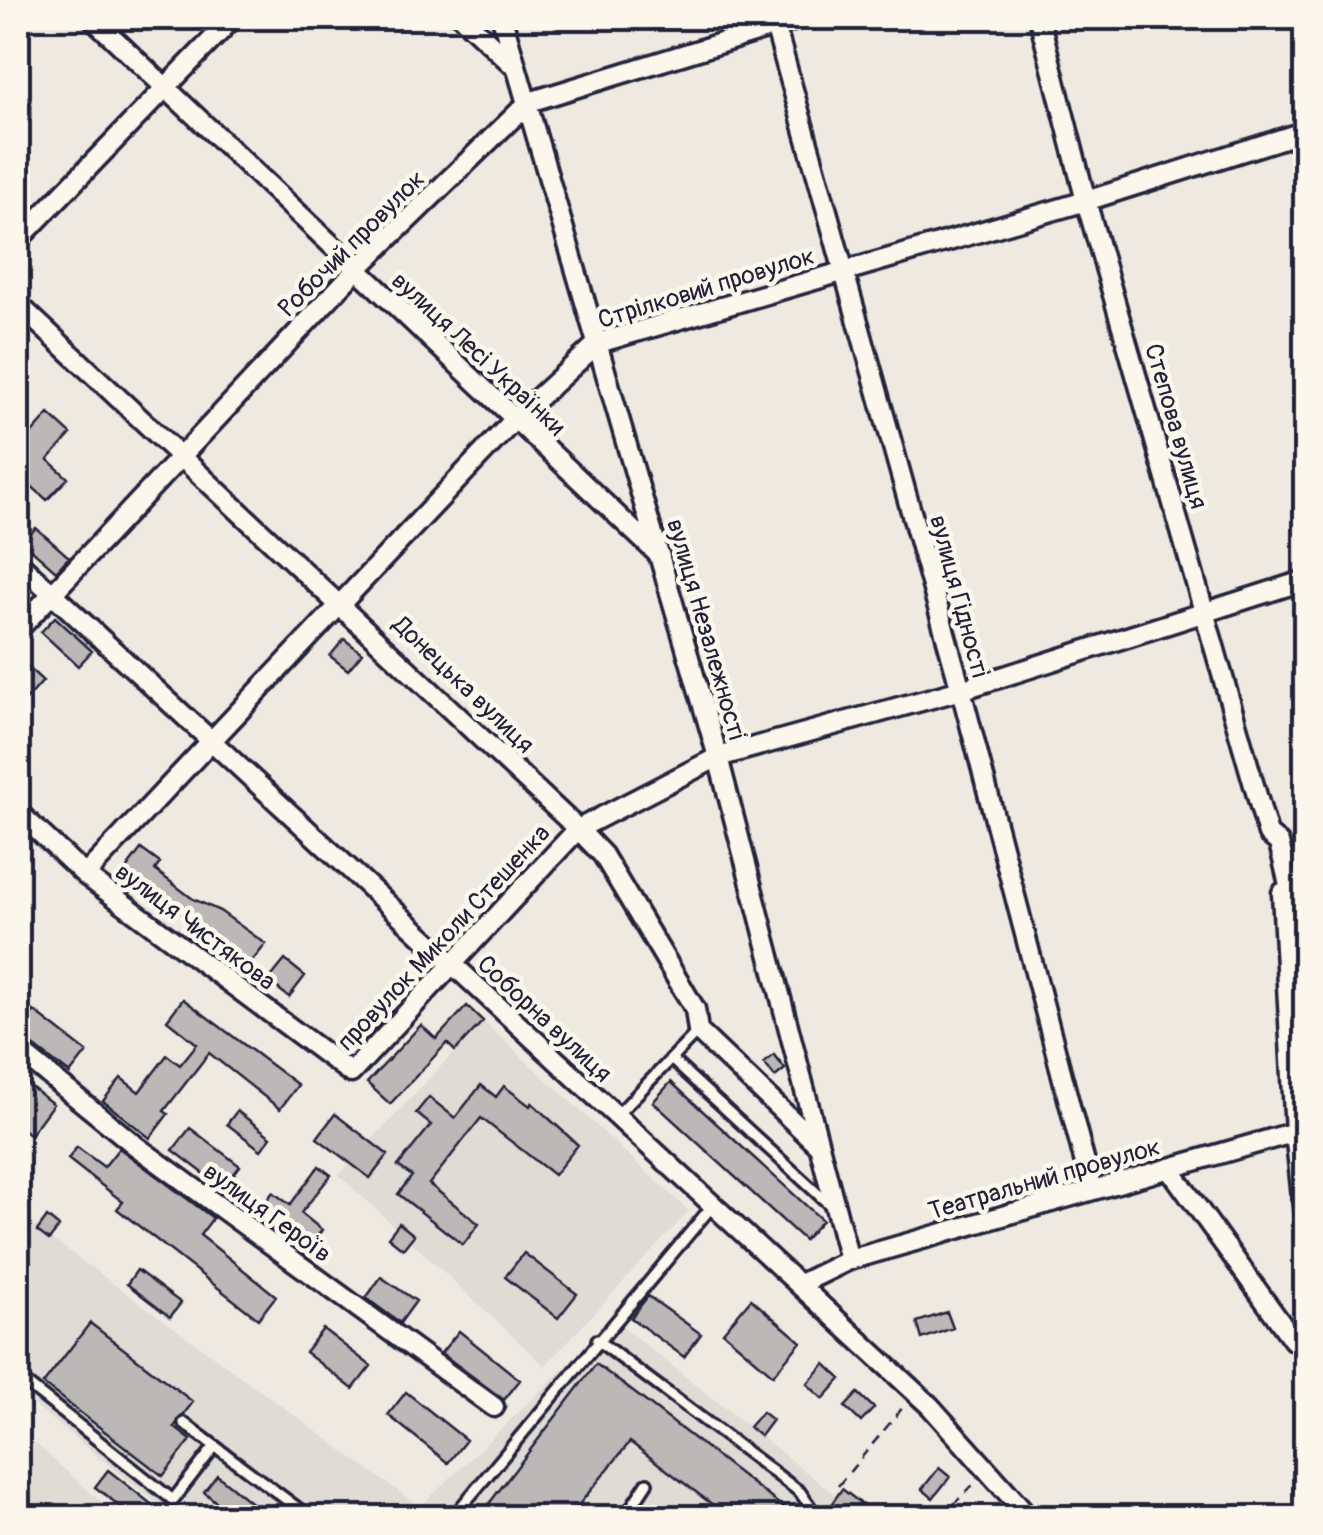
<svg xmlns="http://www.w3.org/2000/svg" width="1323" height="1535" viewBox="0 0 1323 1535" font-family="Pangolin,sans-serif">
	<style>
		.built { fill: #dfdbd5 }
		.building { fill: #bcb8b8; stroke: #22223b; stroke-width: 2.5 }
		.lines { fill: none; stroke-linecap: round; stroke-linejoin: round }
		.lane-casing { stroke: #22223b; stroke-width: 16 }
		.street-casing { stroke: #22223b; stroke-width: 25 }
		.path { stroke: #22223b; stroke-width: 2.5; stroke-dasharray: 10 8; stroke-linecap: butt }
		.lane { stroke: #fbf7ec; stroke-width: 9 }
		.street { stroke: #fbf7ec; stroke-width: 18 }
		.labels { text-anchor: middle; stroke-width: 9; stroke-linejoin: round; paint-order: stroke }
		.street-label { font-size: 25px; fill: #22223b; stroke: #fbf7ec }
	</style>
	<rect width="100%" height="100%" fill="#eeeae2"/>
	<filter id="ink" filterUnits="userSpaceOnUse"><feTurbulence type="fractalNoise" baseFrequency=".01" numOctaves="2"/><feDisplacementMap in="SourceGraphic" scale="20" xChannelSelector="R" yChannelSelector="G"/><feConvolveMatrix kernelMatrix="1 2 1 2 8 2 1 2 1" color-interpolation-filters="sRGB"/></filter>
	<g filter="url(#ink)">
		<path class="built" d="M483 1021 689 1211 545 1366 339 1175Z
			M26 1220 420 1507 614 1320 863 1517H175L18 1393V1233Z
			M18 1428 118 1517H18Z"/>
		<path class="building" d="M49 414 71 434 48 460 68 478 47 500 28 483 24 487 18 481V449Z
			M36 528 69 557 56 571 23 542Z
			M55 617 92 651 78 666 41 632Z
			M344 639 362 653 348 670 330 656Z
			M18 658 43 681 27 699 18 691Z
			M141 849 160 863 155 870 193 899 220 911 266 944 249 965 126 869Z
			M285 960 305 976 289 997 268 981Z
			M183 999 298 1085 280 1109 209 1053 164 1111 168 1114 150 1138 103 1101 121 1078 139 1092 167 1055 180 1065 197 1044 167 1020Z
			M467 1006 483 1021 455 1051 447 1043 390 1104 367 1083 421 1025 436 1039Z
			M388 1007 392 1010 358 1048 354 1044Z
			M34 1011 87 1052 70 1074 18 1034Z
			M774 1055 785 1069 775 1077 764 1063Z
			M18 1077 53 1104 30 1135 18 1125Z
			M671 1082 822 1220 804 1240 653 1102Z
			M481 1085 496 1097 504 1086 530 1106 532 1103 578 1145 554 1175 481 1118 429 1184 479 1224 463 1245 398 1194 412 1176 398 1166 431 1125 416 1113 429 1097 455 1118Z
			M237 1111 271 1137 261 1150 227 1124Z
			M335 1114 388 1155 370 1178 317 1138Z
			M190 1128 240 1166 223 1188 173 1150Z
			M77 1147 104 1167 119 1148 213 1218 200 1235 276 1296 258 1319 117 1209 123 1202 68 1159Z
			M319 1166 331 1175 301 1213 322 1230 304 1253 255 1216 273 1192 290 1205Z
			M47 1217 59 1227 49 1240 37 1231Z
			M399 1223 414 1235 403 1249 388 1237Z
			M524 1253 577 1294 558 1318 505 1277Z
			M137 1270 181 1303 170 1317 127 1284Z
			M381 1277 416 1301 400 1323 366 1298Z
			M648 1296 701 1334 684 1357 631 1318Z
			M751 1299 801 1342 773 1375 723 1332Z
			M947 1312 953 1328 922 1339 917 1322Z
			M90 1323 193 1402 174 1427 191 1440 163 1476 43 1384Z
			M323 1329 371 1366 353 1389 305 1352Z
			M459 1331 520 1380 504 1400 441 1353Z
			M596 1364 632 1391 797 1518H730L630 1442 568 1518H478Z
			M825 1364 841 1379 823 1399 807 1384Z
			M406 1392 466 1440 448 1463 388 1415Z
			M858 1393 874 1408 861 1422 845 1407Z
			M762 1412 772 1420 760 1436 749 1427Z
			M939 1468 950 1477 933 1498 922 1489Z
			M108 1470 169 1518H135L95 1487Z
			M217 1475 270 1518H236L204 1492Z
			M842 1489 868 1509 861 1518H851L832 1503Z"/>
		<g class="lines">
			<g class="lane-casing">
				<path id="lane" d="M1302 18 1306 51
					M671 1059 831 1206
					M616 1116 698 1031
					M597 1340 800 1492 818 1518
					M18 1377 173 1500 215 1446
					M184 1423 311 1518
					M452 1518 713 1205
					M624 1518 647 1483"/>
			</g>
			<g class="street-casing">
				<path id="street" d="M92 18 660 556
					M463 18 517 69
					M502 18 718 757 849 1260
					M773 18 961 690 1092 1190
					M1039 18 1086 201 1268 834 1279 843 1306 956
					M18 240 233 18
					M18 304 578 829 603 855 695 1009 698 1031 818 1145
					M18 562 930 1406 1030 1518
					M18 630 355 271 529 102 802 18
					M18 812 85 875 351 1073 578 829 718 757 961 690 1306 580
					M85 875 514 420 598 343 1086 201 1306 131
					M1282 893 1295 1132 1306 1235
					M18 1050 136 1146 494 1407
					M1169 1168 1293 1340
					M800 1284 849 1260 1306 1129"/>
			</g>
			<path class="path" d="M838 1486 904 1406
				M940 1518 975 1483"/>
			<use href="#lane" class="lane"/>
			<use href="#street" class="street"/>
		</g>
	</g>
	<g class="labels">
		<g class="street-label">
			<text transform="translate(351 243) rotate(-45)" y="9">Робочий провулок</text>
			<text transform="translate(706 287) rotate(-17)" y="9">Стрілковий провулок</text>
			<text transform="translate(479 353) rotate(43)" y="9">вулиця Лесі Українки</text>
			<text transform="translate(1177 426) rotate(74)" y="9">Степова вулиця</text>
			<text transform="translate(960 596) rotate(75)" y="9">вулиця Гідності</text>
			<text transform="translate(707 629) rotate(74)" y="9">вулиця Незалежності</text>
			<text transform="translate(464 684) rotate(44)" y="9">Донецька вулиця</text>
			<text transform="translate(196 926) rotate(37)" y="9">вулиця Чистякова</text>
			<text transform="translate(443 937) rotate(-47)" y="9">провулок Миколи Стешенка</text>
			<text transform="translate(545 1018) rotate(43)" y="9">Соборна вулиця</text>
			<text transform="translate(1044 1178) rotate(-16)" y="9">Театральний провулок</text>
			<text transform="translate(268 1212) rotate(36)" y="9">вулиця Героїв</text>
		</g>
	</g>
	<rect width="1323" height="1535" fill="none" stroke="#fbf7ec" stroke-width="60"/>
	<rect x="30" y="30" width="1263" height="1475" fill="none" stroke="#22223b" stroke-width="4" filter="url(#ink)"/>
</svg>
